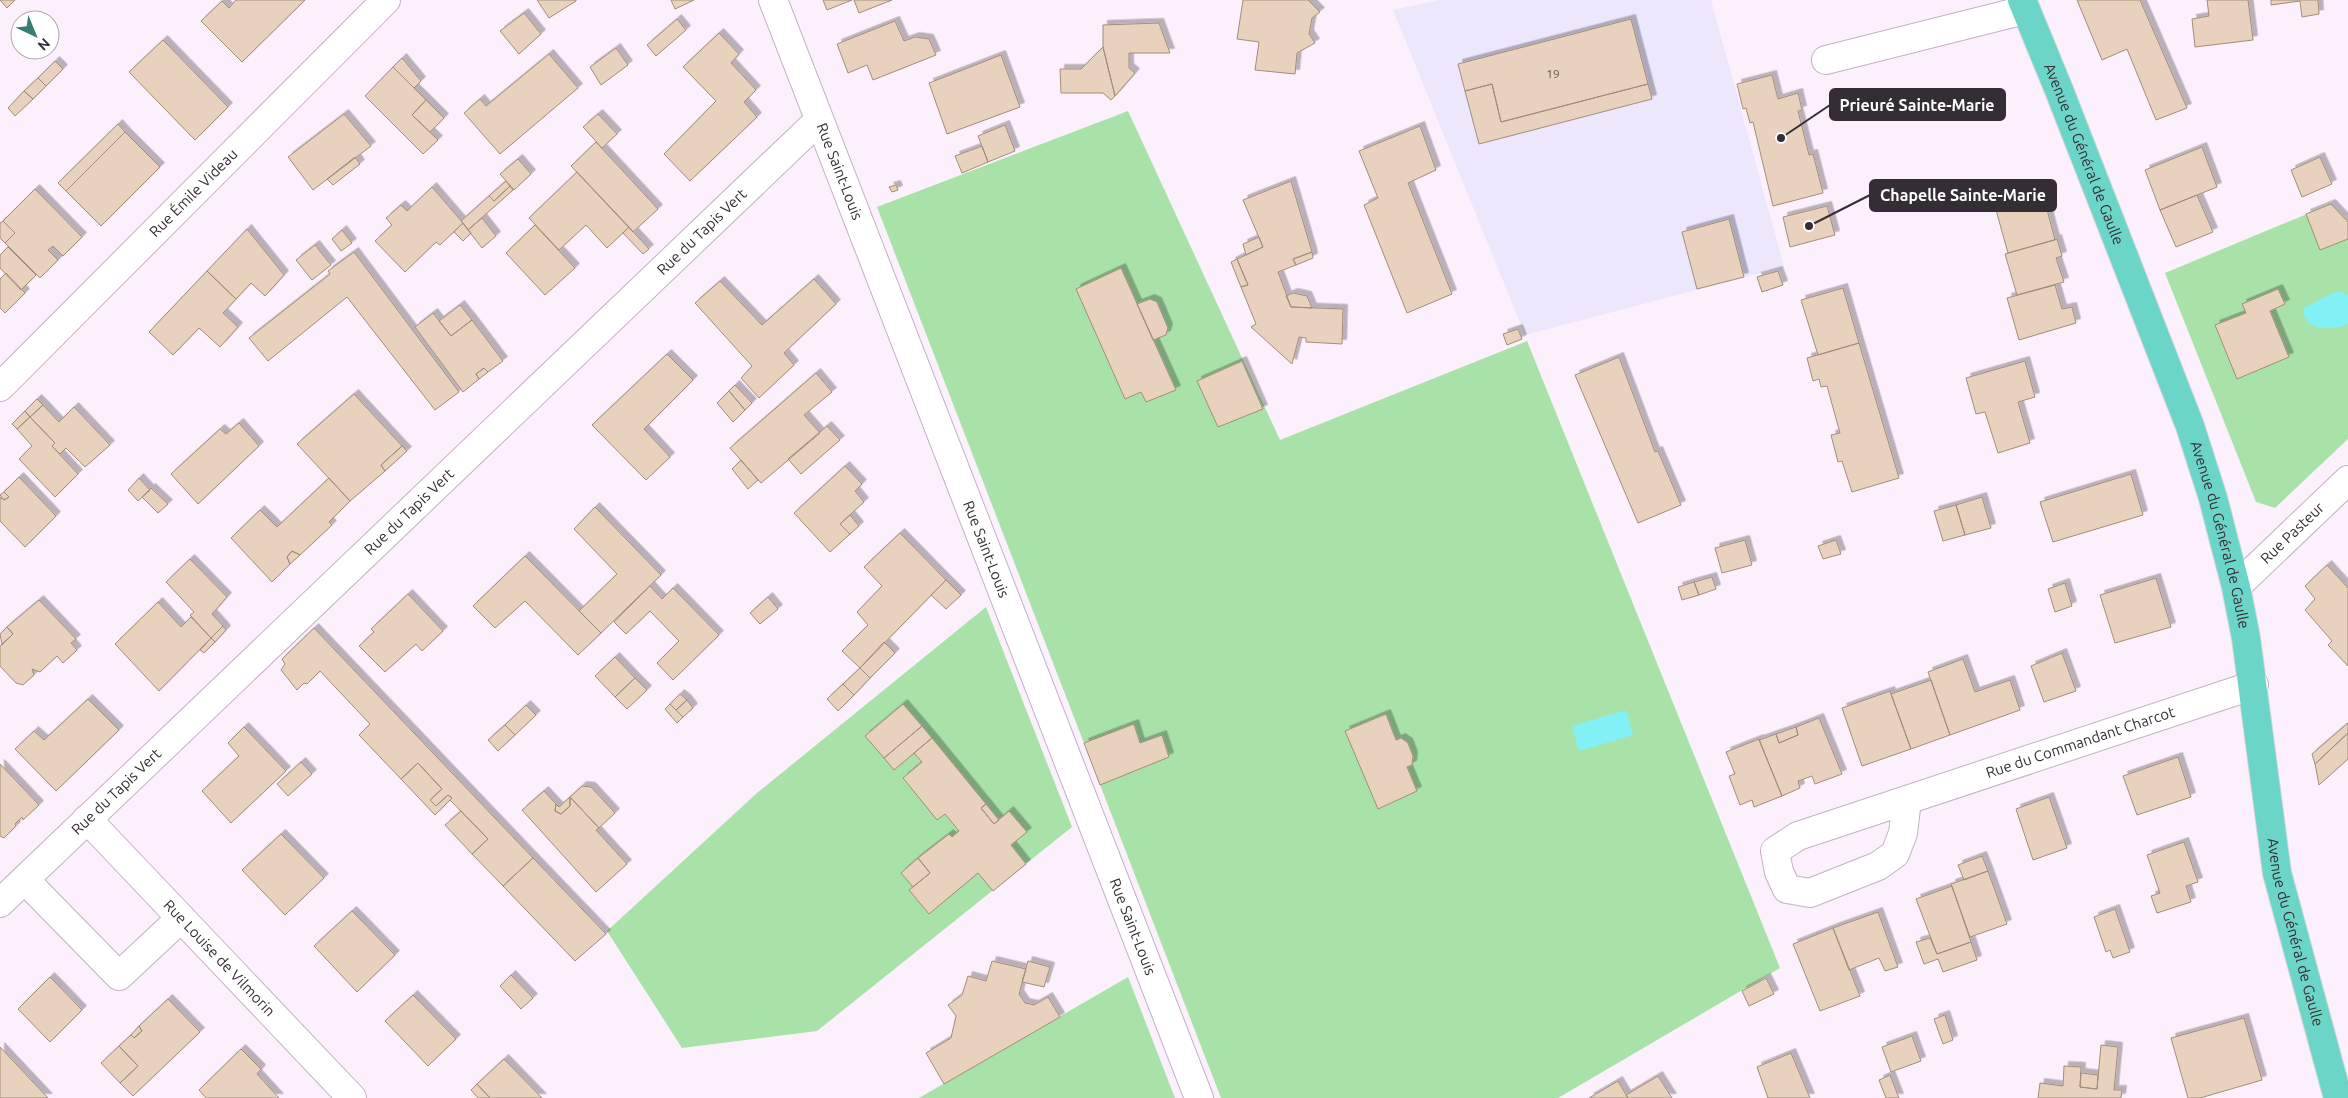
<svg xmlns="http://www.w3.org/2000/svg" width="2348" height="1098" viewBox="0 0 2348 1098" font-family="Ubuntu,sans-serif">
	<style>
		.education { fill: #ece7fd }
		.green { fill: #a8e2a8 }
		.water { fill: #81f1f5 }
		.building { fill: #e8d2bd; stroke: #a18d79; filter: url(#shadow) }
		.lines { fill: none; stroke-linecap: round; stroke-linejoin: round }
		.minor-casing { stroke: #c4b0c5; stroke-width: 30 }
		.major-casing { stroke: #d7d5d7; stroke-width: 30 }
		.minor { stroke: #fff; stroke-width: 28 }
		.major { stroke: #6bd6c7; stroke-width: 28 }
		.labels { text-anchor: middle; stroke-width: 5; stroke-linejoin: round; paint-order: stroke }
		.number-label { font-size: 12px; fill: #625657 }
		.street-label { font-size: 15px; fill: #352d35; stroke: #fff }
		.leader { fill: none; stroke: #352d35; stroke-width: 2 }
		.callout-dot { fill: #352d35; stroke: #fff; stroke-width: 2 }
		.callout { fill: #352d35; stroke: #352d35; stroke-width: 2 }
		.callout-label { font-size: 16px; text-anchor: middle; font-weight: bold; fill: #fff }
	</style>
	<defs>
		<filter id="shadow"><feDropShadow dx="4.5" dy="-4.5" stdDeviation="0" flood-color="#0004"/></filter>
	</defs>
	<rect width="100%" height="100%" fill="#fcf0fd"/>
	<path class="education" d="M1439 0H1711L1784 267 1525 335 1393 10Z"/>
	<path class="green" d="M1128 111 1280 440 1527 341 1780 968 1558 1098H1221L877 207Z
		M2331 204 2348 222V439L2275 508 2256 502 2165 273Z
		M986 607 1072 827 817 1031 682 1048 607 931 757 793Z
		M1128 977 1175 1098H919Z"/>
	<path class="water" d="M2341 292 2348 295V324C2333 331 2301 332 2304 308L2333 293Z
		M1626 710 1633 735 1579 751 1572 726Z"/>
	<path class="building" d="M0 0H15L7 8Z
		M236 0H305L242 62 201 21 222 1 229 8Z
		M537 0H576V1L549 18Z
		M671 0H694L675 9Z
		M823 0H852L827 10Z
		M854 0H892L859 13Z
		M1243 0H1308L1320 12 1312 18 1309 34 1315 43 1297 53 1295 74 1255 70 1259 42 1237 39Z
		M2077 0H2140L2187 108 2156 120 2127 49 2102 60Z
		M2207 0H2248L2253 40 2195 47 2192 19 2209 16Z
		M2271 0H2318L2319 14 2302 17 2300 1 2271 5Z
		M524 13 541 34 519 54 500 31Z
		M677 19 686 30 656 56 647 45Z
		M1631 19 1648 84 1501 122 1492 84 1465 91 1458 64Z
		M895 21 904 41 915 37 929 39 936 55 873 80 867 65 848 73 837 44Z
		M1159 23 1170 53H1129V68L1135 73 1115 96 1103 47V25Z
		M719 33 739 54 731 63 756 90 744 102 757 117 690 181 664 154 716 101 683 67Z
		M163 40 228 107 195 140 129 72Z
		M1103 47 1115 96 1111 100 1103 93H1061L1060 69H1081Z
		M616 48 628 65 601 85 590 67Z
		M549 54 578 88 500 154 464 113 480 99 486 106Z
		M1001 55 1020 107 947 134 929 83Z
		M402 58 421 81 414 88 393 67Z
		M55 61 63 69 46 86 38 78Z
		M393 67 426 100 412 115 438 140 423 154 365 96Z
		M1772 75 1778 99 1798 93 1802 110 1798 111 1809 155 1813 154 1823 193 1773 206 1753 122 1750 123 1746 108 1743 109 1737 84Z
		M38 78 46 86 33 99 24 91Z
		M1492 84 1501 122 1648 84 1652 99 1479 144 1465 91Z
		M24 91 33 99 15 116 8 108Z
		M426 100 444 118 430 132 412 115Z
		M344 114 371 146 313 190 288 157Z
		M598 114 617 134 602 148 583 127Z
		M118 124 125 132 66 191 58 183Z
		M1005 125 1015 151 988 162 978 136Z
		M1420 126 1436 170 1408 183 1452 294 1407 313 1364 205 1378 198 1359 151Z
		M125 132 160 167 101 226 66 191Z
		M596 142 658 209 633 232 571 166Z
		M982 146 988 162 962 173 955 156Z
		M2202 147 2217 187 2160 210 2145 170Z
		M355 157 360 164 333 185 327 179Z
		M2320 157 2332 184 2302 197 2291 170Z
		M518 159 531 174 514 190 500 174Z
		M577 172 629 227 607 248 586 225 559 250 529 218Z
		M506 181 510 186 494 201 489 196Z
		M1291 181 1312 252 1293 259 1296 265 1278 272 1291 307 1343 309 1342 344 1306 342V338L1299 337 1292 364 1251 327 1256 324 1241 287 1248 285 1237 259 1263 247 1243 200Z
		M896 185 898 190 892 192 889 187Z
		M510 186 513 190 468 230 461 221 489 196 494 201Z
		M432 187 463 223 440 245 436 242 405 272 375 241 392 225 386 218 401 205 407 211Z
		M35 189 82 237 63 256 53 246 48 250 58 260 40 278 5 243 15 233 3 221Z
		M2197 195 2213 232 2176 247 2160 210Z
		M2044 198 2055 240 2008 253 1996 210Z
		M2331 204 2348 222V239L2320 250 2306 214Z
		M1827 206 1835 235 1790 247 1783 217Z
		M482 218 496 236 482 248 468 230Z
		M1729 219 1744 277 1697 289 1682 232Z
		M3 221 15 233 5 243 0 238V223Z
		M463 223 471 233 463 241 454 232Z
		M535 225 575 268 545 295 506 253Z
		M629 227 649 249 643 254 623 233Z
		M247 229 284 275 265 296 251 283 236 299 207 271Z
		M342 230 352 243 341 251 332 239Z
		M1259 237 1263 247 1246 255 1243 244Z
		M2057 239 2062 256 2056 258 2064 282 2017 295 2005 254Z
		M315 245 331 265 312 280 296 260Z
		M8 247 36 275 21 290 0 268V255Z
		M354 252 459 392 435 410 347 297 268 361 249 338 330 274 328 271Z
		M1312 252 1313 258 1296 265 1293 259Z
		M1237 259 1248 285 1241 287 1231 262Z
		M1121 268 1176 390 1146 402 1141 392 1125 399 1076 289Z
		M207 271 236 299 223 313 238 327 220 347 199 328 173 355 149 332Z
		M1778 271 1783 285 1762 292 1757 277Z
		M6 273 25 293 5 313 0 308V279Z
		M814 279 836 304 784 353 794 365 759 398 741 378 752 366 695 303 720 281 762 325Z
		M2055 285 2062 309 2072 307 2076 323 2019 340 2007 298Z
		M1843 288 1859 343 1818 355 1801 300Z
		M2278 289 2285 304 2270 311 2289 357 2237 379 2215 325 2246 313 2242 304Z
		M1293 293 1307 296 1312 308 1291 307 1286 296Z
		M1150 299 1157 302 1168 328 1166 335 1153 340 1137 304Z
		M460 305 472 320 451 336 439 321Z
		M433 313 451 336 472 320 503 361 488 372 484 368 476 374 479 379 463 392 415 327Z
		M1518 329 1522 339 1507 345 1503 334Z
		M1859 343 1899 478 1852 492 1842 461 1838 462 1831 435 1840 433 1827 386 1821 387 1819 379 1813 381 1807 358Z
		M667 354 693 380 644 429 670 457 646 480 592 425Z
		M1619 357 1655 452 1658 451 1681 505 1638 523 1575 375Z
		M1242 361 1263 409 1218 427 1197 381Z
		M2025 361 2035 397 2018 402 2030 443 1998 453 1985 412 1976 414 1966 378Z
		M484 368 488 372 479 379 476 374Z
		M816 373 832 392 804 415 820 433 761 483 730 448Z
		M735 385 752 403 745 410 729 391Z
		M729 391 745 410 733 422 717 403Z
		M354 394 402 446 381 465 385 471 350 501 297 444Z
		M37 399 43 405 30 417 25 411Z
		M43 405 59 422 74 407 110 445 85 467 66 448 60 454 52 446 55 443 30 417Z
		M25 411 30 417 17 429 12 424Z
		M30 417 55 443 52 446 78 474 55 497 19 459 32 446 17 429Z
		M239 423 259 446 198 504 171 474 220 429 226 434Z
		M827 426 840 440 801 474 788 459Z
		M402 446 407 451 385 471 381 465Z
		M741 460 758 480 748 489 732 469Z
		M845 466 862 484 855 491 864 502 840 524 850 534 830 552 794 513Z
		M2131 474 2143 515 2053 542 2040 502Z
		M19 477 56 516 25 547 0 521V497L4 500 9 497 4 492Z
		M139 478 150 490 138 501 128 490Z
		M329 478 350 501 329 522 332 525 300 555 292 551 287 557 290 564 272 582 231 538 260 510 277 527Z
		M151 488 168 504 158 513 142 497Z
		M4 492 9 497 4 500 0 495Z
		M1982 497 1991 528 1965 535 1956 505Z
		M1956 505 1965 535 1943 541 1934 511Z
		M595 507 661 575 601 633 579 611 617 574 574 529Z
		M850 515 859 526 850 534 840 524Z
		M900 533 946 580 860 668 842 651 868 625 857 612 882 586 864 567Z
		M1745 540 1752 565 1722 573 1715 548Z
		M1836 540 1841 554 1823 559 1818 546Z
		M292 551 300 555 290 564 287 557Z
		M525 556 601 633 578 655 525 601 495 628 473 606Z
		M190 559 227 597 212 614 223 626 211 638 190 615 194 612 166 582Z
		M2327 565 2348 588V666L2328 645 2332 641 2305 610 2315 599 2305 586Z
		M1712 577 1716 589 1699 595 1694 582Z
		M2156 578 2171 627 2115 643 2100 595Z
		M946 580 961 595 946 609 931 595Z
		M1694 582 1699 595 1682 600 1678 587Z
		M2065 583 2072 606 2055 612 2048 589Z
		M650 586 662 599 673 588 719 635 673 680 657 663 679 641 650 611 626 634 614 622Z
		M408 594 443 631 422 651 416 644 385 672 359 646 374 632 371 629Z
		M768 597 778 609 760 624 750 613Z
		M39 600 76 639 71 643 77 650 63 663 57 656 40 672 32 669 34 675 23 685 16 683 0 666V646L13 634 7 627Z
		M158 602 181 627 191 617 211 638 159 691 115 644Z
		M223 626 226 630 215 642 211 638Z
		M7 627 13 634 2 645 0 634Z
		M314 628 533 858 503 886 472 854 488 839 450 800 452 798 448 795 436 806 430 800 442 789 418 763 401 779 359 735 370 724 320 671 307 684 304 683 297 690 281 670 285 664 282 659Z
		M211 638 215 642 204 653 200 650Z
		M884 642 895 653 870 678 860 668Z
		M2062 653 2076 691 2044 702 2031 666Z
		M615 657 635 678 615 697 595 676Z
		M1963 659 1975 692 2010 680 2020 710 1950 735 1928 672Z
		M860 668 870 678 854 695 843 684Z
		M635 678 647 690 627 709 615 697Z
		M1931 680 1950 735 1911 749 1891 694Z
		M843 684 854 695 838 711 827 699Z
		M1890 691 1911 749 1862 766 1842 708Z
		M680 694 687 700 676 710 670 704Z
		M88 699 119 730 56 791 15 749 34 731 44 740Z
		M687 700 693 708 683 717 676 710Z
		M670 704 683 717 677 723 665 709Z
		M903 704 922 726 884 758 865 736Z
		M526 705 536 715 515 735 505 725Z
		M1386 714 1396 740 1401 738 1408 743 1413 756 1412 765 1407 767 1417 791 1378 809 1345 731Z
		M1819 718 1842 774 1815 784 1812 776 1798 781 1800 788 1782 796 1759 740 1776 734 1779 743 1798 735 1796 727Z
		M2348 723V733L2315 764 2312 754Z
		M1134 724 1140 743 1162 735 1169 757 1100 785 1084 743Z
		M505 725 515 735 498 751 488 740Z
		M922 726 932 738 894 770 884 758Z
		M244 727 286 771 231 823 202 791 239 756 228 743Z
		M1796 727 1798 735 1779 743 1776 734Z
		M2348 733V759L2319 785 2315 764Z
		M932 738 986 804 981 808 994 824 1009 811 1027 832 1011 845 1026 864 993 891 978 873 929 914 909 890 930 873 918 858 949 834 952 837 959 831 945 814 937 820 903 778 922 762 914 753Z
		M1759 739 1782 796 1754 807 1752 800 1740 805 1729 776 1735 774 1726 752Z
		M2178 757 2191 797 2137 815 2123 776Z
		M301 762 312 774 288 796 277 784Z
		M418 763 442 789 430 800 436 806 448 795 452 798 435 815 401 779Z
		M0 764 39 805 23 820 22 817 15 824 16 826 4 838 0 836Z
		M582 786 591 787 615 813 599 828 570 797Z
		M544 791 556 804 555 811 561 814 570 806V797L599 828 596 830 627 864 596 892 522 810Z
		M570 797V806L561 814 555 811 556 804 559 807Z
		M2049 797 2067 848 2033 860 2016 809Z
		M986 804 999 820 994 824 981 808Z
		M461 811 488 839 472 854 445 825Z
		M281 834 324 878 285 915 242 870Z
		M2184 842 2198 882 2186 886 2191 902 2157 913 2151 896 2160 893 2147 855Z
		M1982 856 1988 871 1964 880 1958 865Z
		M533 858 606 934 575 961 503 886Z
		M918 858 930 873 913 887 901 873Z
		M1988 871 2007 924 1970 937 1951 884Z
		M1952 886 1971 942 1937 954 1916 899Z
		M2115 909 2130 952 2113 958 2110 950 2106 952 2094 917Z
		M352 911 395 955 357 992 314 946Z
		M1878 912 1898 967 1885 971 1879 958 1849 970 1833 928Z
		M1833 928 1860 996 1820 1011 1793 944Z
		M1930 938 1937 954 1971 942 1977 960 1943 972 1938 959 1924 964 1916 942Z
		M992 961 1026 969 1019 994 1025 1003 1034 1005 1048 997 1060 1017 944 1084 926 1053 951 1038 956 1016 948 1005 962 995 968 976 986 981Z
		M1028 961 1050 967 1044 987 1022 982Z
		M511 975 533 998 521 1009 500 986Z
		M50 977 82 1010 50 1042 18 1009Z
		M1766 978 1774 994 1749 1006 1742 991Z
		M413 995 456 1039 428 1066 385 1021Z
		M168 999 200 1032 133 1096 120 1083 138 1066 119 1046 131 1035 134 1038 142 1031 139 1026Z
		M1945 1015 1953 1040 1943 1044 1934 1019Z
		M2244 1018 2262 1080 2200 1098H2188L2171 1038Z
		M139 1026 142 1031 134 1038 131 1035Z
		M1912 1036 1921 1061 1891 1072 1882 1047Z
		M2101 1045 2118 1047 2114 1090H2122L2121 1098H2038L2040 1083 2063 1086 2064 1066 2081 1067 2080 1087 2097 1089Z
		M119 1046 138 1066 120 1083 101 1063Z
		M0 1047 48 1098H0Z
		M241 1049 261 1069 257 1074 279 1098H206L199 1090Z
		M1791 1053 1810 1098H1768L1757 1067Z
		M504 1059 542 1098H490L477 1084Z
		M2081 1073 2098 1075 2097 1089 2080 1087Z
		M1890 1075 1899 1098H1886L1879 1080Z
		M1658 1076 1672 1098H1628L1626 1095Z
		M1618 1081 1628 1098H1589Z
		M477 1084 490 1098H478L471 1090Z"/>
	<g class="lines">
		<g class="minor-casing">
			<g id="minor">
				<path id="s1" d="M773 0 1199 1098"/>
				<path d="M1826 60 2025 10"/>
				<path id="s2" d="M0 387 386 0"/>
				<path id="s3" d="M2236 587 2348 480"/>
				<path id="s4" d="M1907 800 1903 833 1895 854 1878 866 1810 893 1787 889 1779 872 1775 851 1798 836 2254 685"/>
				<path id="s5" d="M87 819 352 1098"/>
				<path d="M25 880 119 976 181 918"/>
				<path id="s6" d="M0 903 818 121"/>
			</g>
		</g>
		<g class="major-casing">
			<g id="major">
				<path id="s7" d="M2022 0 2059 90 2190 426 2213 498 2236 587 2246 638 2277 873 2338 1098"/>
			</g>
		</g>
		<use href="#minor" class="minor"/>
		<use href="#major" class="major"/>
	</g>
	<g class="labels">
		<g class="number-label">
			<text x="1553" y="78">19</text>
		</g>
		<g class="street-label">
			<text dy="5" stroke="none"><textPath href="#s7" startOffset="166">Avenue du Général de Gaulle</textPath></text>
			<text dy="5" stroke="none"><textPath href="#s1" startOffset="184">Rue Saint-Louis</textPath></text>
			<text dy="5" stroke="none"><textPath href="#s2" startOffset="274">Rue Émile Videau</textPath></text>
			<text dy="5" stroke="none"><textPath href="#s6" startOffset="971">Rue du Tapis Vert</textPath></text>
			<text dy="5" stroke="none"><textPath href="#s6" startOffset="566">Rue du Tapis Vert</textPath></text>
			<text dy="5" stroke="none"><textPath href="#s3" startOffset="78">Rue Pasteur</textPath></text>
			<text dy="5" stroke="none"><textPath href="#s7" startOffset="571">Avenue du Général de Gaulle</textPath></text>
			<text dy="5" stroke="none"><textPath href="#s1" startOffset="589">Rue Saint-Louis</textPath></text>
			<text dy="5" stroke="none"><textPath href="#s4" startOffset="538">Rue du Commandant Charcot</textPath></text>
			<text dy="5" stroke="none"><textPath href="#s6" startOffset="161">Rue du Tapis Vert</textPath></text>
			<text dy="5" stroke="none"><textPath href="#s1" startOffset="994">Rue Saint-Louis</textPath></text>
			<text dy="5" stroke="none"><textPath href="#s7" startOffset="976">Avenue du Général de Gaulle</textPath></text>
			<text dy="5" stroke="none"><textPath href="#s5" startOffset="192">Rue Louise de Vilmorin</textPath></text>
		</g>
	</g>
	<path class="leader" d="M1781 138L1830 105M1809 226L1870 195"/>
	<g class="callout-dot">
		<circle cx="1781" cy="138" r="5"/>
		<circle cx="1809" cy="226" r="5"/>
	</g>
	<g class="callout">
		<rect x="1830" y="89" width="175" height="31" rx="5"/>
		<rect x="1870" y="180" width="186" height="31" rx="5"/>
	</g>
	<g class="callout-label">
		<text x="1917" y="111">Prieuré Sainte-Marie</text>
		<text x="1963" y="201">Chapelle Sainte-Marie</text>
	</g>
	<g transform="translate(35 35) rotate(136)"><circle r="24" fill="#ffffff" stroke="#aeabae"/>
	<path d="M0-4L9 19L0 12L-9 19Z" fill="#387d72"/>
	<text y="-8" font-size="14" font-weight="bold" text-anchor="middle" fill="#352d35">N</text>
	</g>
</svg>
